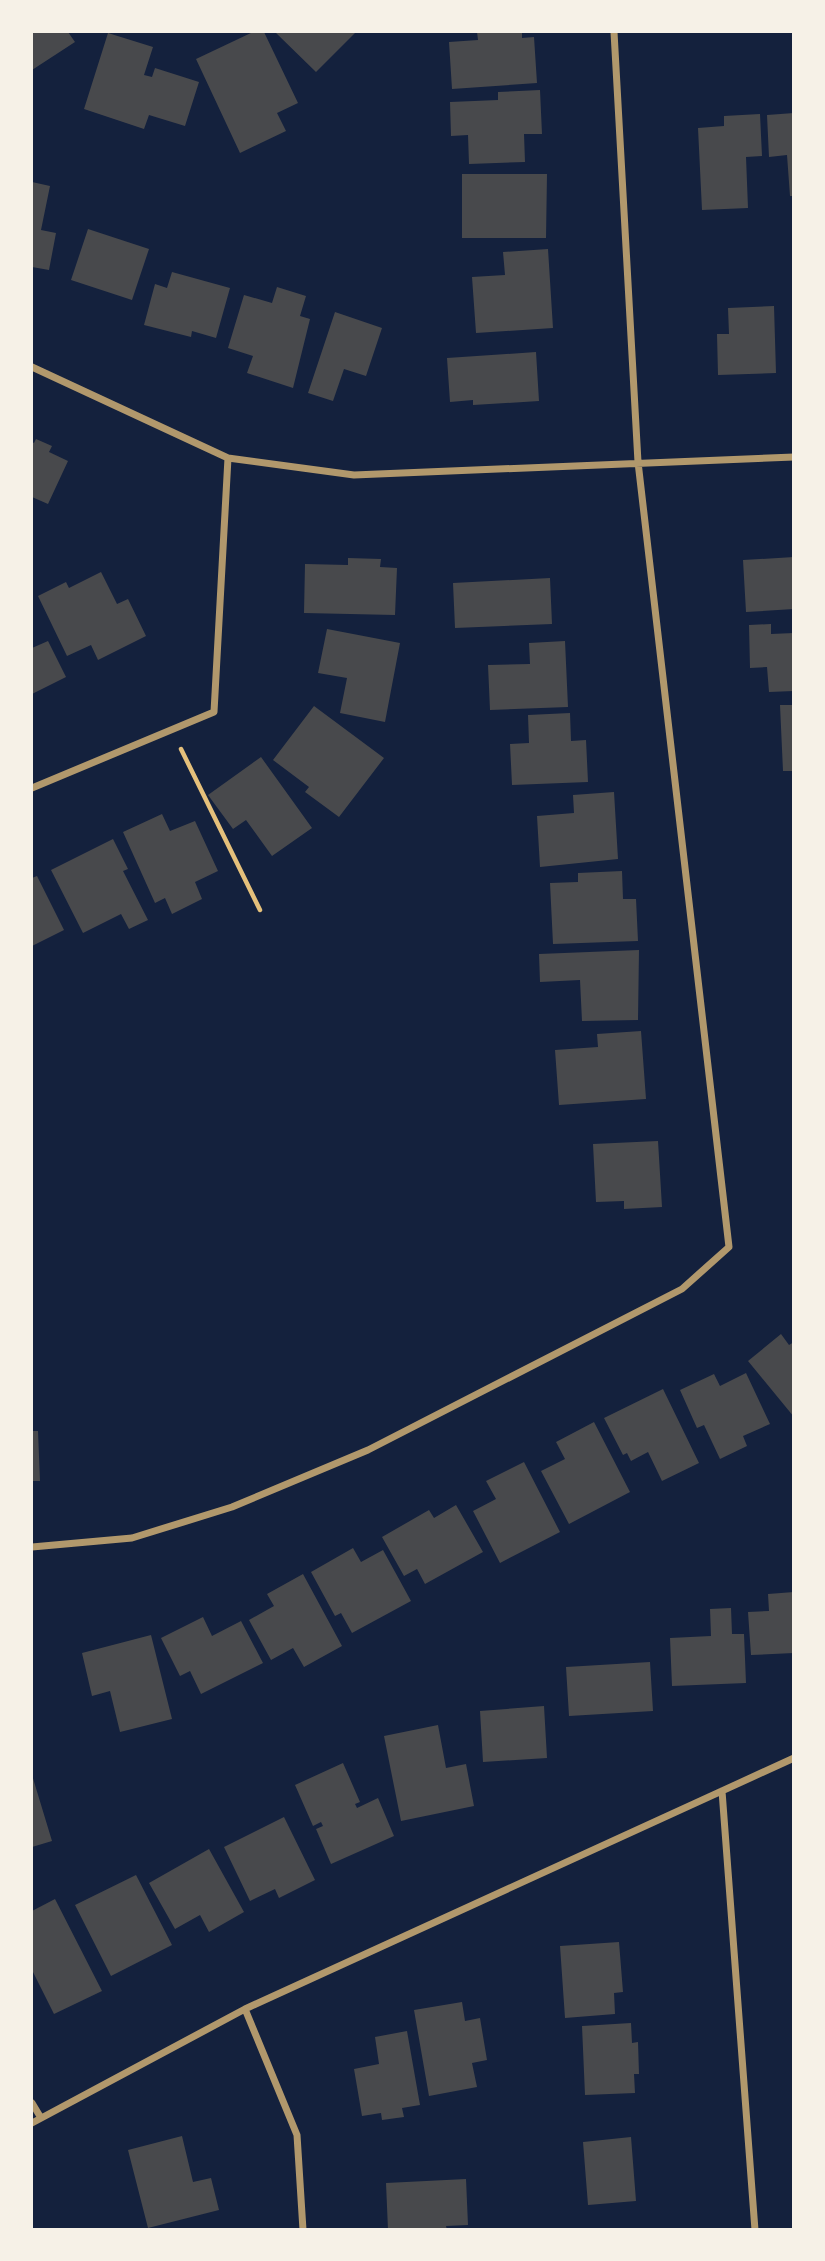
<svg xmlns="http://www.w3.org/2000/svg" width="825" height="2261" viewBox="0 0 825 2261" font-family="'Exo 2',sans-serif">
	<style>
		.building { fill: #48494c }
		.lines { fill: none; stroke-linecap: round; stroke-linejoin: round }
		.path { stroke: #e5c07b; stroke-width: 4.5 }
		.minor { stroke: #b1986c; stroke-width: 7 }
	</style>
	<rect width="100%" height="100%" fill="#14213d"/>
	<path class="building" d="M32 32H68L75 42 32 70Z
		M253 32H264L298 103 277 113 286 131 240 153 196 59Z
		M275 32H356L316 72Z
		M477 32H522V38L534 37 537 83 452 89 449 42 478 40Z
		M108 33 153 47 144 75 152 77 155 68 199 82 185 126 149 115 144 129 84 109Z
		M540 90 542 134H524L525 162 469 164 468 135 451 136 450 102 498 100V92Z
		M794 113V196H790L787 155 769 157 767 115Z
		M760 114 762 156 746 157 748 208 702 210 698 128 724 126V116Z
		M462 174H547L546 238H462Z
		M32 182 50 186 41 230 56 233 49 270 32 267Z
		M88 229 149 249 132 300 71 280Z
		M548 249 553 328 476 333 472 277 505 275 503 252Z
		M172 272 230 288 216 338 192 331 191 337 144 325 155 284 167 288Z
		M277 287 306 296 300 316 310 319 293 388 247 373 253 356 228 348 244 295 272 303Z
		M774 306 776 373 718 375 717 334H729L728 308Z
		M335 312 382 328 366 376 344 369 333 401 308 393Z
		M536 352 539 401 473 405V400L450 402 447 358Z
		M36 439 52 446 49 452 68 461 48 504 32 497V442L34 443Z
		M794 557V609L746 612 743 560Z
		M348 558 381 559 380 567 397 568 395 615 304 613 305 564 348 565Z
		M101 572 117 604 128 599 146 636 98 660 91 645 67 656 38 596 66 582 69 588Z
		M550 578 552 624 455 628 453 583Z
		M771 624V634L794 633V691L769 692 767 667 750 668 749 625Z
		M327 629 400 643 385 722 340 713 347 678 318 673Z
		M48 641 66 677 32 694V648Z
		M565 641 568 707 490 710 488 665 530 664 529 643Z
		M780 705H794V771H783Z
		M314 706 384 758 339 817 305 792 309 787 273 760Z
		M570 713 571 741 586 740 588 782 512 785 510 744 529 743 528 715Z
		M261 757 312 828 272 856 246 820 233 829 208 795Z
		M614 792 618 859 540 867 537 816 574 813 573 795Z
		M162 814 170 831 195 821 218 871 195 882 202 899 172 914 165 898 155 903 123 832Z
		M113 839 128 869 123 871 148 920 129 929 121 914 83 933 51 870Z
		M622 871 623 899H636L638 941 553 944 550 883 578 882V873Z
		M37 876 64 930 32 946V878Z
		M639 950 638 1020 582 1021 580 980 540 982 539 954Z
		M641 1031 646 1099 559 1105 555 1050 598 1047 597 1034Z
		M658 1141 662 1207 624 1209V1201L596 1202 593 1144Z
		M781 1334 789 1345 794 1342V1417L748 1361Z
		M746 1373 770 1424 743 1436 747 1446 720 1459 704 1425 697 1428 680 1390 714 1374 720 1386Z
		M663 1389 699 1463 662 1481 648 1452 631 1461 627 1453 623 1455 604 1418Z
		M594 1422 630 1492 569 1524 541 1471 565 1459 556 1442Z
		M32 1431H38L40 1481H32Z
		M524 1462 560 1532 500 1563 473 1511 496 1499 486 1481Z
		M456 1505 483 1552 425 1584 417 1569 404 1576 382 1537 429 1510 434 1518Z
		M353 1548 361 1562 383 1550 411 1601 352 1633 341 1613 335 1616 311 1572Z
		M303 1574 342 1646 304 1667 293 1648 271 1660 249 1620 274 1606 267 1594Z
		M794 1592V1653L751 1655 748 1612 769 1611 768 1594Z
		M731 1608 732 1634H744L746 1683 672 1686 670 1638 711 1636 710 1609Z
		M203 1617 212 1636 241 1621 263 1663 201 1694 190 1671 180 1676 161 1638Z
		M151 1635 172 1719 120 1732 110 1691 92 1696 82 1653Z
		M650 1662 653 1711 569 1716 566 1667Z
		M544 1706 547 1758 483 1762 480 1711Z
		M438 1725 446 1768 466 1764 474 1806 401 1821 384 1736Z
		M343 1763 360 1802 355 1804 357 1808 378 1798 394 1836 331 1864 316 1829 323 1826 321 1822 313 1826 295 1785Z
		M32 1775 52 1841 32 1847Z
		M284 1817 315 1880 279 1898 275 1889 250 1901 224 1847Z
		M209 1849 244 1912 209 1932 200 1915 175 1929 149 1883Z
		M136 1875 172 1945 111 1976 75 1905Z
		M55 1899 102 1991 54 2014 32 1970V1911Z
		M619 1942 623 1992 614 1993 615 2014 565 2018 560 1946Z
		M462 2002 465 2021 480 2018 487 2060 472 2063 477 2087 429 2096 414 2010Z
		M631 2023 632 2043 638 2042 639 2074H634L635 2093 585 2095 582 2026Z
		M407 2031 420 2105 402 2108 404 2117 382 2120 381 2113 362 2116 354 2069 379 2064 375 2037Z
		M182 2136 193 2182 211 2178 219 2210 148 2228 128 2150Z
		M631 2137 636 2201 588 2205 583 2142Z
		M466 2179 468 2225 446 2226 447 2230H388L386 2183Z"/>
	<g class="lines">
		<path class="path" d="M181 749 260 910"/>
		<path class="minor" d="M32 367 228 458 354 475 794 457
			M32 788 214 712 228 458
			M32 1547 132 1538 232 1507 368 1450 682 1289 729 1247 638 462 614 32
			M722 1791 755 2230
			M245 2009 297 2135 303 2230
			M32 2103 41 2118
			M32 2123 245 2009 794 1758"/>
	</g>
	<rect width="825" height="2261" fill="none" stroke="#f6f1e7" stroke-width="66"/>
</svg>
